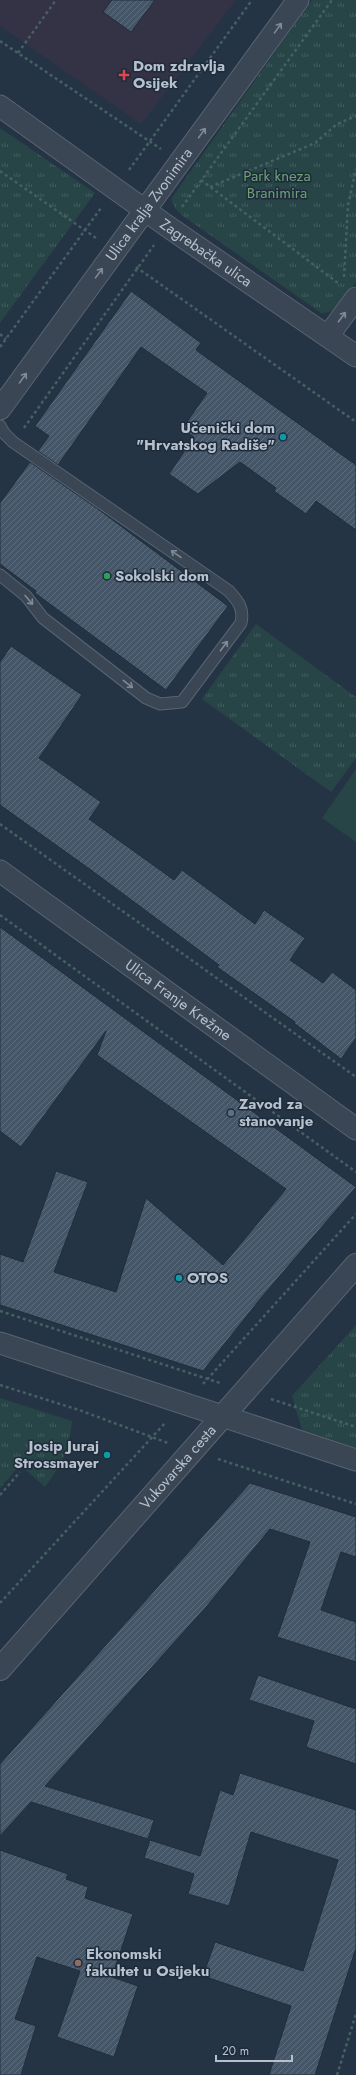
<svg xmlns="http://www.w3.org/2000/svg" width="356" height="2075" viewBox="0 0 356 2075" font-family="Jost,sans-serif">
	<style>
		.medical { fill: #343245 }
		.grass { fill: url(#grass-tufts) }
		.pitch { fill: #274446 }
		.building { fill: url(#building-hatch); stroke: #202d3c }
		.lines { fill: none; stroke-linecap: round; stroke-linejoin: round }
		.service-casing { stroke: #586472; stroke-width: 13 }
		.minor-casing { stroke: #586472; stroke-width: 23 }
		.tertiary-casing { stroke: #586472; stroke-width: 24 }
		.path { stroke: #456062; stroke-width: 2.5; stroke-dasharray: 3 3; stroke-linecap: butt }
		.service { stroke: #3a4654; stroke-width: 11 }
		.minor { stroke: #3a4654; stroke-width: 21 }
		.tertiary { stroke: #3a4654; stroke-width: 22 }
		.oneway { stroke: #7f8a97 }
		.health-dot { fill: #e0444e; stroke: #1e2b3a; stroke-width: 1.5 }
		.culture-dot { fill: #0f9aa8; stroke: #1e2b3a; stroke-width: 1.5 }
		.leisure-dot { fill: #2e9e5b; stroke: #1e2b3a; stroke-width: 1.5 }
		.service-dot { fill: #5c6f8a; stroke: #1e2b3a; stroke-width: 1.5 }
		.education-dot { fill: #8d6e63; stroke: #1e2b3a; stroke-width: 1.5 }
		.labels { text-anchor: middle; stroke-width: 3; stroke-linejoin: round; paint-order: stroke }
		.poi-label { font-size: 15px; font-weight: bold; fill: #b7c1ce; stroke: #1e2b3a; text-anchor: start }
		.park-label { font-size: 15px; fill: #6ca076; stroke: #1e2b3a }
		.street-label { font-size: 15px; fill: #b7c1ce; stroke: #1e2b3a }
	</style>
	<defs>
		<pattern id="grass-tufts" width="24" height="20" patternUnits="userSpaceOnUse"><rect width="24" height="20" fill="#274446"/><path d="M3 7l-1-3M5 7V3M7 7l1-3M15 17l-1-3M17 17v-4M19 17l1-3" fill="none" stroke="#445d60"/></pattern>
		<pattern id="building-hatch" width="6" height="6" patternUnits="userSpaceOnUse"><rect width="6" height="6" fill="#465669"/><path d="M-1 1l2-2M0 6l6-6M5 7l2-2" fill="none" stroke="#5e6c7d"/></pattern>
	</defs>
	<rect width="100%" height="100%" fill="#253445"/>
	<path class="medical" d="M0 0H236L141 124 0 26Z"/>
	<path class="grass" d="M312 0H356V282C347 295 339 314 321 313L183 216 175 208 171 199Z
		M0 128 95 193 0 323Z
		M256 624 356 697V758L331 792 202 699Z
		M356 1325V1448L302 1430 292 1396Z
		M0 1398 72 1421C69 1451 62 1464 45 1487L20 1465 0 1488Z"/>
	<path class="pitch" d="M356 769V842L322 818Z"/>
	<path class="building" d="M112 0H155L131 32 103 12Z
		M131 291 201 343 196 350 356 465V530L316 501 306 514 274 491 276 488 240 462 198 494 169 474 194 437 182 429 207 393 141 347 58 465 38 451 49 436 35 426Z
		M30 462 98 509 228 606 166 690 35 593 36 591 0 564V503Z
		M11 646 82 695 39 758 101 802 89 819 174 880 182 870 255 924 264 910 305 938 290 960 323 983 332 972 356 990V1038L341 1059 294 1023 295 1022 217 967 219 965 91 870 0 805V662Z
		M0 927 356 1187 261 1298 203 1371 0 1305V1254L23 1262 56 1171 88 1182 54 1272 116 1292 146 1198 223 1265 286 1189 97 1055 106 1031 21 1147 0 1131Z
		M250 1483 356 1517V1557L341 1552 321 1610 356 1622V1662L277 1637 310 1542 270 1529 207 1606 45 1786 154 1820 148 1839 31 1802 0 1836V1764Z
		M258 1675 356 1709V1764L306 1747 314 1721 249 1700Z
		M240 1773 356 1810V1948L315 2075H269L291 2006 203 1976 215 1942 303 1971 338 1860 251 1832 229 1906 188 1894 194 1874 144 1858 150 1840 200 1856 220 1790 233 1795Z
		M0 1850 68 1874 66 1879 88 1887 85 1898 133 1914 112 1977 138 1986 114 2057 57 2037 80 1971 37 1957 15 2019 36 2026 21 2075H0Z"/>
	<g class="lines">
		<g class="service-casing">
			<path id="service" d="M0 426 4 433 13 442 229 591C239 602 244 609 241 623L182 702 160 704 146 698 43 618 26 596 0 575"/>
		</g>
		<g class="minor-casing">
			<g id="minor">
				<path id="s1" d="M0 106 167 226 356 356"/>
				<path d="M328 336 356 298"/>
				<path id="s2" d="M0 409 298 0"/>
				<path id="s3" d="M0 871 356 1129"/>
				<path d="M0 1343 356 1460"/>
			</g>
		</g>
		<g class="tertiary-casing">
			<g id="tertiary">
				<path id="s4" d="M0 1669 356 1265"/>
			</g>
		</g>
		<path class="path" d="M0 41 161 149
			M18 53 56 0
			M129 170 252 0
			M0 171 96 238
			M201 180 338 283
			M210 187 315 143 337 124 356 116
			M182 207 332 0
			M136 267 356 422
			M344 277 348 205 356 169
			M0 334 6 339
			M0 347 101 208
			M24 428 154 245
			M0 824 356 1077
			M0 915 356 1172
			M0 1311 220 1383
			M203 1384 356 1214
			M0 1385 79 1410 168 1443
			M271 1399 356 1427
			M218 1459 356 1504
			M0 1495 20 1472
			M0 1603 166 1422
			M337 2075 356 2014"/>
		<use href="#service" class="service"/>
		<use href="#minor" class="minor"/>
		<use href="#tertiary" class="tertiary"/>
	</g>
	<defs><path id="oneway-shaft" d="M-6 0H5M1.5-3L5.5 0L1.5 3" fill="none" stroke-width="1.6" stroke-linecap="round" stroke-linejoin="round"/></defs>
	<g class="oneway">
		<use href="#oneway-shaft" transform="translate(278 28) rotate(-54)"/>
		<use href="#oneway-shaft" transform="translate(202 133) rotate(-54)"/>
		<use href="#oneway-shaft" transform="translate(99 273) rotate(-54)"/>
		<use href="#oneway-shaft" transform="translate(342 317) rotate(-53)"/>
		<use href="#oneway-shaft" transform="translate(23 378) rotate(-54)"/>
		<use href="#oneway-shaft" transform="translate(176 554) rotate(-145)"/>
		<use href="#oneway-shaft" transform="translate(29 600) rotate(49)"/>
		<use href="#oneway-shaft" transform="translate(224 646) rotate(-53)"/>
		<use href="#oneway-shaft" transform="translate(128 684) rotate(38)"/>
	</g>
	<path class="health-dot" d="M122 69h4v4h4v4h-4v4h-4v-4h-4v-4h4z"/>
	<g class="culture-dot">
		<circle cx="283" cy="437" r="4"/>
		<circle cx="179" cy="1278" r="4"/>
		<circle cx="107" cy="1455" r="4"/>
	</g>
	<circle class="leisure-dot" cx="107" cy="576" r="4"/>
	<circle class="service-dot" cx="231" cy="1113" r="4"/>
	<circle class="education-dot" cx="78" cy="1963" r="4"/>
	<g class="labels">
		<g class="poi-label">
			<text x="133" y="71">Dom zdravlja<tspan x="133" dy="17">Osijek</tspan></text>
			<text x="275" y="433" text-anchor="end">Učenički dom<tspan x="275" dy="17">"Hrvatskog Radiše"</tspan></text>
			<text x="115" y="581">Sokolski dom</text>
			<text x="239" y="1109">Zavod za<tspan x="239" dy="17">stanovanje</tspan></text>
			<text x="187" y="1283">OTOS</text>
			<text x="99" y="1451" text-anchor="end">Josip Juraj<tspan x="99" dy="17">Strossmayer</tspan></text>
			<text x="86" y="1959">Ekonomski<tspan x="86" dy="17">fakultet u Osijeku</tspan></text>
		</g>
		<g class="park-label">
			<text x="277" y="181">Park kneza<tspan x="277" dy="17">Branimira</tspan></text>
		</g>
		<g class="street-label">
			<text dy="5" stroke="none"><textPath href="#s2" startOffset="253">Ulica kralja Zvonimira</textPath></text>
			<text dy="5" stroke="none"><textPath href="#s1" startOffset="253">Zagrebačka ulica</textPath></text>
			<text dy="5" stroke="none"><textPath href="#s3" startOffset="220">Ulica Franje Krežme</textPath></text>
			<text dy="5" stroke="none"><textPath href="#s4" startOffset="269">Vukovarska cesta</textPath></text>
		</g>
	</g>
	<path d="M216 2055v6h76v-6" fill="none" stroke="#b7c1ce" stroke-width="2"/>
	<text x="222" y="2055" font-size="12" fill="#b7c1ce" stroke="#1e2b3a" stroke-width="3" paint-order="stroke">20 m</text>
</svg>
